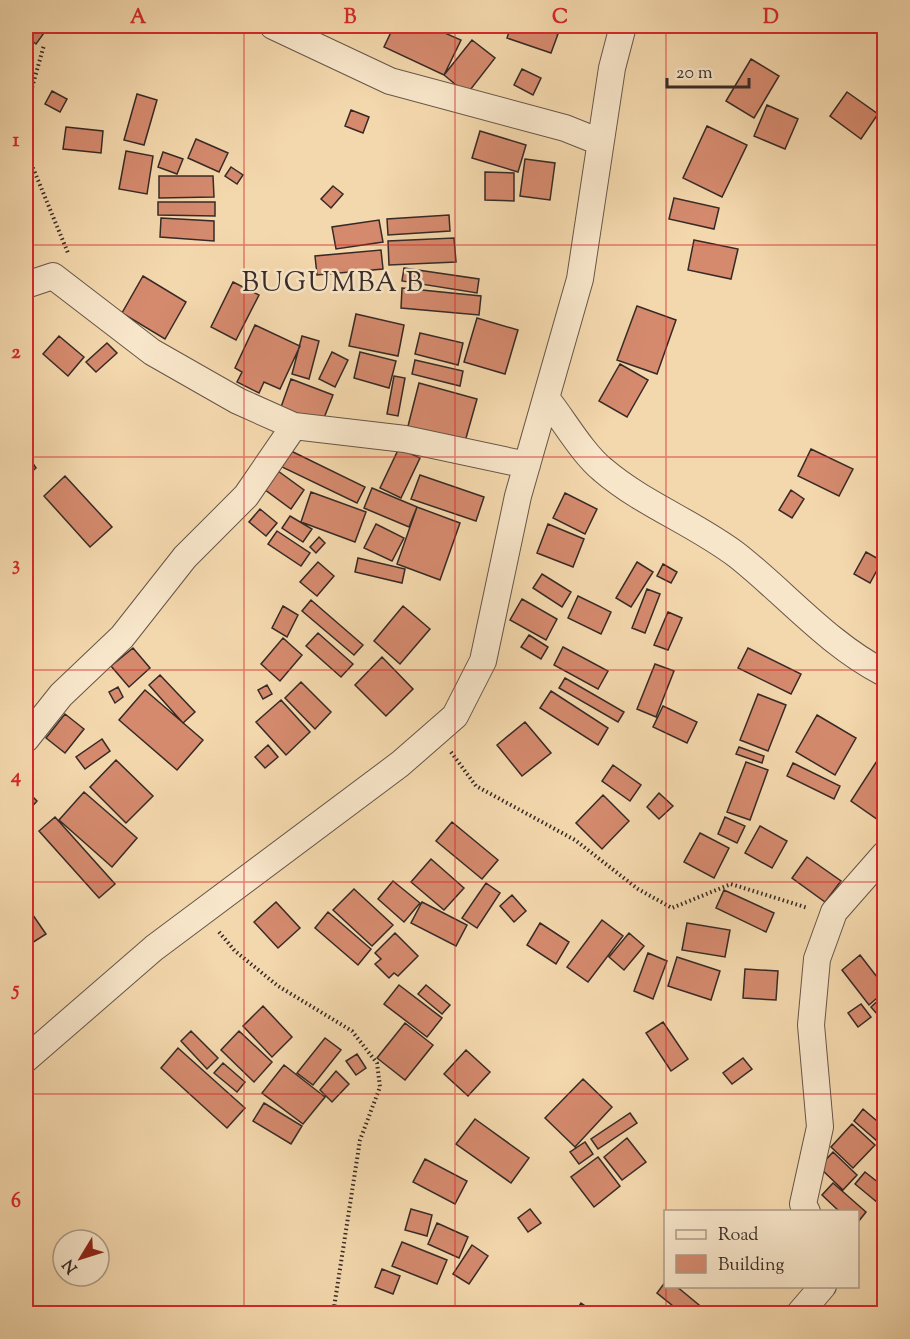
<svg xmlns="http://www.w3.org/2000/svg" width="910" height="1339" viewBox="0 0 910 1339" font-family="'Sorts Mill Goudy',serif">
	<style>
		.building { fill: #d58a6e; stroke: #372a26; stroke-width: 1.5 }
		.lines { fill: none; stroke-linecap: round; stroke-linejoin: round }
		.minor-casing { stroke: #665648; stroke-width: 28 }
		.path { stroke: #372a26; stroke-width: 4; stroke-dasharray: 1.5 3; stroke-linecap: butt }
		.minor { stroke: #f8e6ca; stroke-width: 26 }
		.grid { fill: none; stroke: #d62828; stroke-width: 1.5; stroke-opacity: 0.55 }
		.labels { text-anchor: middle; stroke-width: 5; stroke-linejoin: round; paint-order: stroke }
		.quarter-label { font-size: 27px; letter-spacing: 1.5px; fill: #372a26; stroke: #f8e6ca }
		.neatline { fill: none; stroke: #d62828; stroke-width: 2 }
		.grid-label { font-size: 20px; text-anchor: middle; font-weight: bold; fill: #d62828 }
	</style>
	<rect width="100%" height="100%" fill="#f4d8ad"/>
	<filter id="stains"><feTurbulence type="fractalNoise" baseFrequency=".00333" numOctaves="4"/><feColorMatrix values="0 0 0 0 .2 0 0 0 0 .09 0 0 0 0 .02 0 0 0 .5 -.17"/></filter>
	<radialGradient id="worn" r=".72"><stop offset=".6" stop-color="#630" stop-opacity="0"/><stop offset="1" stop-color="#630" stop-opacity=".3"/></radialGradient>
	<path class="building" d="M26 26H49L36 44 26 36Z
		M394 26H429L461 40 444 75 384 47Z
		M511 26H533L558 34 551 53 507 38Z
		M472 40 495 58 467 94 444 75Z
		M751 59 779 76 754 118 726 101Z
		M522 69 541 78 533 95 514 85Z
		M52 91 67 99 60 112 45 104Z
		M847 92 878 114 861 139 830 116Z
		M137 94 157 100 144 145 124 140Z
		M767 105 798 119 785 149 754 136Z
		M351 110 369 117 363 133 345 126Z
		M707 126 747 145 722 197 683 178Z
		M66 127 103 131 101 153 63 149Z
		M480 131 526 145 518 172 472 158Z
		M196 139 228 153 219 172 188 158Z
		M126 151 153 156 147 194 119 189Z
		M163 152 183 159 177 174 158 167Z
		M525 159 555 163 550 200 520 196Z
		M231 167 243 175 237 184 225 176Z
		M485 172 514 173V201L485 200Z
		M159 176H213L214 197 159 198Z
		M333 186 343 194 331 208 321 199Z
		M674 198 719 208 714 229 669 219Z
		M158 202H215V216L158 215Z
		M449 215 450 231 388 235 387 219Z
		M161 218 214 221V241L160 237Z
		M379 220 383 242 336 249 332 227Z
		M454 238 456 262 389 265 388 241Z
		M694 240 738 249 731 279 688 270Z
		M381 250 383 269 317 275 315 256Z
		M404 268 479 279 477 293 402 281Z
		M143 276 186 302 165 339 122 313Z
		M233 282 259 295 236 340 211 327Z
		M402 288 481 296 479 315 401 308Z
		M637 306 676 320 657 374 617 360Z
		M356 314 404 325 398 356 349 346Z
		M477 318 518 330 505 374 464 362Z
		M255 325 300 346 280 389 264 382 259 393 237 382 242 372 235 368Z
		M420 333 463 343 458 365 415 354Z
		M59 336 84 357 68 376 43 354Z
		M302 336 319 341 309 379 292 374Z
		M107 343 117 353 96 372 86 362Z
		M332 352 348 360 335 387 319 379Z
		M360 352 396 361 389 388 354 378Z
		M415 360 463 371 460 386 412 374Z
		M620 364 648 380 627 417 599 401Z
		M394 376 405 378 398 416 387 414Z
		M291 379 333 395 322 423 281 407Z
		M419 383 477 399 464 445 407 430Z
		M399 448 420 458 401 498 380 488Z
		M811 449 853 469 839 496 798 476Z
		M289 450 365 487 357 503 282 467Z
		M28 456 36 468 26 477V458Z
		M278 471 304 490 291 509 264 489Z
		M420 475 484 497 476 521 411 499Z
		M65 476 112 527 90 547 44 496Z
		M372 488 417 507 409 527 364 508Z
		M791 490 804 499 792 518 779 510Z
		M311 492 366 512 355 542 301 522Z
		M565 493 597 509 585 534 553 518Z
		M417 507 460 523 440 580 397 564Z
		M260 509 277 523 266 536 249 522Z
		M290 516 312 529 303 542 282 528Z
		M376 524 404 538 392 561 364 548Z
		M548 524 584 539 573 567 537 553Z
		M277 531 310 553 301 566 268 544Z
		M319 537 325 543 316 553 310 547Z
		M866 552 882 561 870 583 854 574Z
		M358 558 405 569 402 583 355 572Z
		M318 562 334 576 317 596 300 582Z
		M637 562 653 572 631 607 616 598Z
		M663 564 677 572 671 583 657 576Z
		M542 574 571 592 562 607 533 588Z
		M647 589 660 594 645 633 632 628Z
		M578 596 611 612 601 634 568 618Z
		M522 599 557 619 546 640 510 620Z
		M311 600 363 645 354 655 302 611Z
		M283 606 298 615 287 637 272 628Z
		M403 606 430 629 400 664 374 641Z
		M668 612 682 618 668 650 654 645Z
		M318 633 353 664 341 677 306 646Z
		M529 635 548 647 541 659 521 647Z
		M283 638 302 655 280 681 261 664Z
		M563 647 608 671 598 689 554 665Z
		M133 648 150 668 129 687 111 666Z
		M748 648 801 674 791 694 738 668Z
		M382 657 413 689 386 716 355 685Z
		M655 664 674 671 656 717 637 709Z
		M160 675 195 712 183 723 149 685Z
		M565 678 624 712 618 722 559 688Z
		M301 682 331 712 315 729 285 698Z
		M267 685 272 694 263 699 258 690Z
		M118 687 123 697 115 703 109 692Z
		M145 690 203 740 177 770 119 720Z
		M551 691 608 728 598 745 540 708Z
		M758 694 786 705 768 751 740 740Z
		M281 700 310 732 286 755 256 722Z
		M663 706 697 722 687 743 653 727Z
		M65 714 84 729 65 753 46 738Z
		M817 715 856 738 835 775 796 752Z
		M525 722 551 753 522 776 497 745Z
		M102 739 110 751 85 769 76 757Z
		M268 745 278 757 265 768 255 757Z
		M739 747 764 756 762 763 736 754Z
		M884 750V824L851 801Z
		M116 760 153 796 126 823 90 787Z
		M746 762 768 770 750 820 727 812Z
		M793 763 840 786 834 799 787 776Z
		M613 765 641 785 630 801 602 781Z
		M26 790 37 801 26 813Z
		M84 792 137 838 112 867 59 820Z
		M659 793 673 806 659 819 647 807Z
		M603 795 629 821 602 849 576 823Z
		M55 817 115 884 99 898 39 831Z
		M725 817 745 826 737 843 718 834Z
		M452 822 498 860 482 879 436 841Z
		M760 826 787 841 772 868 745 853Z
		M700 833 729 848 714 878 684 862Z
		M807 857 841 881 825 902 792 878Z
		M431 859 464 888 444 910 411 882Z
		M393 881 420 903 404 922 378 899Z
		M486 883 500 893 477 928 462 918Z
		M354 889 393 925 372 946 333 910Z
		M724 890 774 913 766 932 716 908Z
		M512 895 526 911 514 922 500 906Z
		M276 902 300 928 278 948 254 922Z
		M422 902 467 925 456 946 411 923Z
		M26 905 46 934 32 943 26 934Z
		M328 912 371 949 358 965 315 928Z
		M602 920 623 936 588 982 567 967Z
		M540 923 569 942 556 964 527 945Z
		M687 923 730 930 725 957 682 950Z
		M395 933 418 956 398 976 394 973 389 978 375 964 381 959 375 953Z
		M629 933 644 946 624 970 609 957Z
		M648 953 667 961 653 999 634 991Z
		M860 955 884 986V992L869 1005 842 970Z
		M677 957 720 971 711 1000 668 986Z
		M745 969 778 971 776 1000 743 998Z
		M399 985 442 1018 427 1037 384 1004Z
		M426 985 450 1005 442 1014 418 994Z
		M884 995V1007L877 1014 871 1007Z
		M861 1004 871 1017 858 1027 848 1013Z
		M263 1006 292 1037 272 1057 243 1026Z
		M663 1022 688 1059 671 1071 646 1033Z
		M405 1023 433 1045 405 1080 377 1058Z
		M191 1031 218 1058 207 1069 181 1041Z
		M239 1031 272 1062 254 1082 221 1050Z
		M325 1038 341 1050 313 1085 297 1073Z
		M178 1048 245 1108 227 1128 161 1068Z
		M466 1050 490 1072 468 1096 444 1074Z
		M357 1054 366 1068 356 1075 346 1061Z
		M743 1058 752 1069 732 1084 723 1073Z
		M223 1063 245 1082 237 1092 214 1073Z
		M284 1065 325 1097 303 1124 262 1093Z
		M336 1071 349 1084 332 1102 320 1090Z
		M583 1079 612 1107 575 1147 545 1118Z
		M264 1103 302 1126 291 1144 253 1121Z
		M863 1109 884 1127V1147L854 1121Z
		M630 1113 637 1123 598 1149 591 1139Z
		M475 1119 529 1158 511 1183 456 1144Z
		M852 1124 875 1145 853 1168 831 1147Z
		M627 1138 646 1162 622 1180 604 1157Z
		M585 1142 593 1154 579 1164 570 1152Z
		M833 1152 857 1175 843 1190 819 1167Z
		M598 1157 620 1186 594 1207 571 1177Z
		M425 1159 467 1181 455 1204 413 1182Z
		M865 1172 884 1187V1208L855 1184Z
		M833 1183 866 1212 858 1222V1212H840L822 1195Z
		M411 1209 432 1215 427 1236 405 1230Z
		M530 1209 541 1223 528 1232 518 1218Z
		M437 1223 468 1237 459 1258 428 1244Z
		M402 1242 447 1260 437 1284 392 1266Z
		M472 1245 488 1256 469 1284 453 1274Z
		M382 1269 400 1276 393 1294 375 1287Z
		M666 1281V1286H676L710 1314H683L657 1293Z
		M581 1303 597 1314H574Z"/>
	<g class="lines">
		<g class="minor-casing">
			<path id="minor" d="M273 26 390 81 565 128 600 142
				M26 285 53 276 152 352 238 401 294 426 405 439 527 465
				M546 398C563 419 582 453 603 470 644 505 695 523 738 556 787 595 828 644 884 673
				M26 739 61 695 122 637 185 557 246 496 294 426
				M26 1059 154 948 400 764 455 716 483 661 518 496 580 279 612 68 623 26
				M807 1212 803 1204 820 1127 811 1025 817 959 834 912 884 855
				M799 1314 823 1286"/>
		</g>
		<path class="path" d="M26 109 44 45
			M26 151 68 253
			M451 752 476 786 575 840 638 889 672 908 731 884 808 908
			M219 932 235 951 278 986 352 1031 377 1063 380 1087 360 1140 333 1314"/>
		<use href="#minor" class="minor"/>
	</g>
	<path class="grid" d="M244 26V1314M455 26V1314M666 26V1212M26 245H884M26 457H884M26 670H884M26 882H884M26 1094H884M666 1286V1314"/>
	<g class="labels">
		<g class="quarter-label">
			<text x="333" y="291">BUGUMBA B</text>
		</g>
	</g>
	<rect width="910" height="1339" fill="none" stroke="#f4d8ad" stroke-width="66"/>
	<rect x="664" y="1210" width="195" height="78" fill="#f8e6ca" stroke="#ab9b88" stroke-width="1.5"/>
	<rect x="676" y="1230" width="30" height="9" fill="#f8e6ca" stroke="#ab9b88" stroke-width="1.5"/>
	<text x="718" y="1240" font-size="18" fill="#372a26">Road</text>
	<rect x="676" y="1255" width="30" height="18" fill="#d58a6e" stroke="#ab9b88" stroke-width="1.5"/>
	<text x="718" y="1270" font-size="18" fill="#372a26">Building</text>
	<g transform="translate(81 1258) rotate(232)"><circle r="28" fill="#f8e6ca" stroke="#ab9b88" stroke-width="1.5"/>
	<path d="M0-4.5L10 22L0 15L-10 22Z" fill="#8f2418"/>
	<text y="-9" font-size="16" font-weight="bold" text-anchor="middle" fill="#372a26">N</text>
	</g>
	<path d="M667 78v9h82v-9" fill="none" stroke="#372a26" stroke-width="3"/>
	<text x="676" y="78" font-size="18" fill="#372a26" stroke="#f8e6ca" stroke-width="4.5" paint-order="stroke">20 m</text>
	<rect x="33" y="33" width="844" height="1273" class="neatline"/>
	<g class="grid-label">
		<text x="138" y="23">A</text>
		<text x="350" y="23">B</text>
		<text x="560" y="23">C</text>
		<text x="771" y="23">D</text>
		<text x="16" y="146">1</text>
		<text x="16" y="358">2</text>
		<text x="16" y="570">3</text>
		<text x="16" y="782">4</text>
		<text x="16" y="995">5</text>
		<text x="16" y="1207">6</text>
	</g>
	<rect width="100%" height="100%" filter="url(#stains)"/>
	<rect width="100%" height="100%" fill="url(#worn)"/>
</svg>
